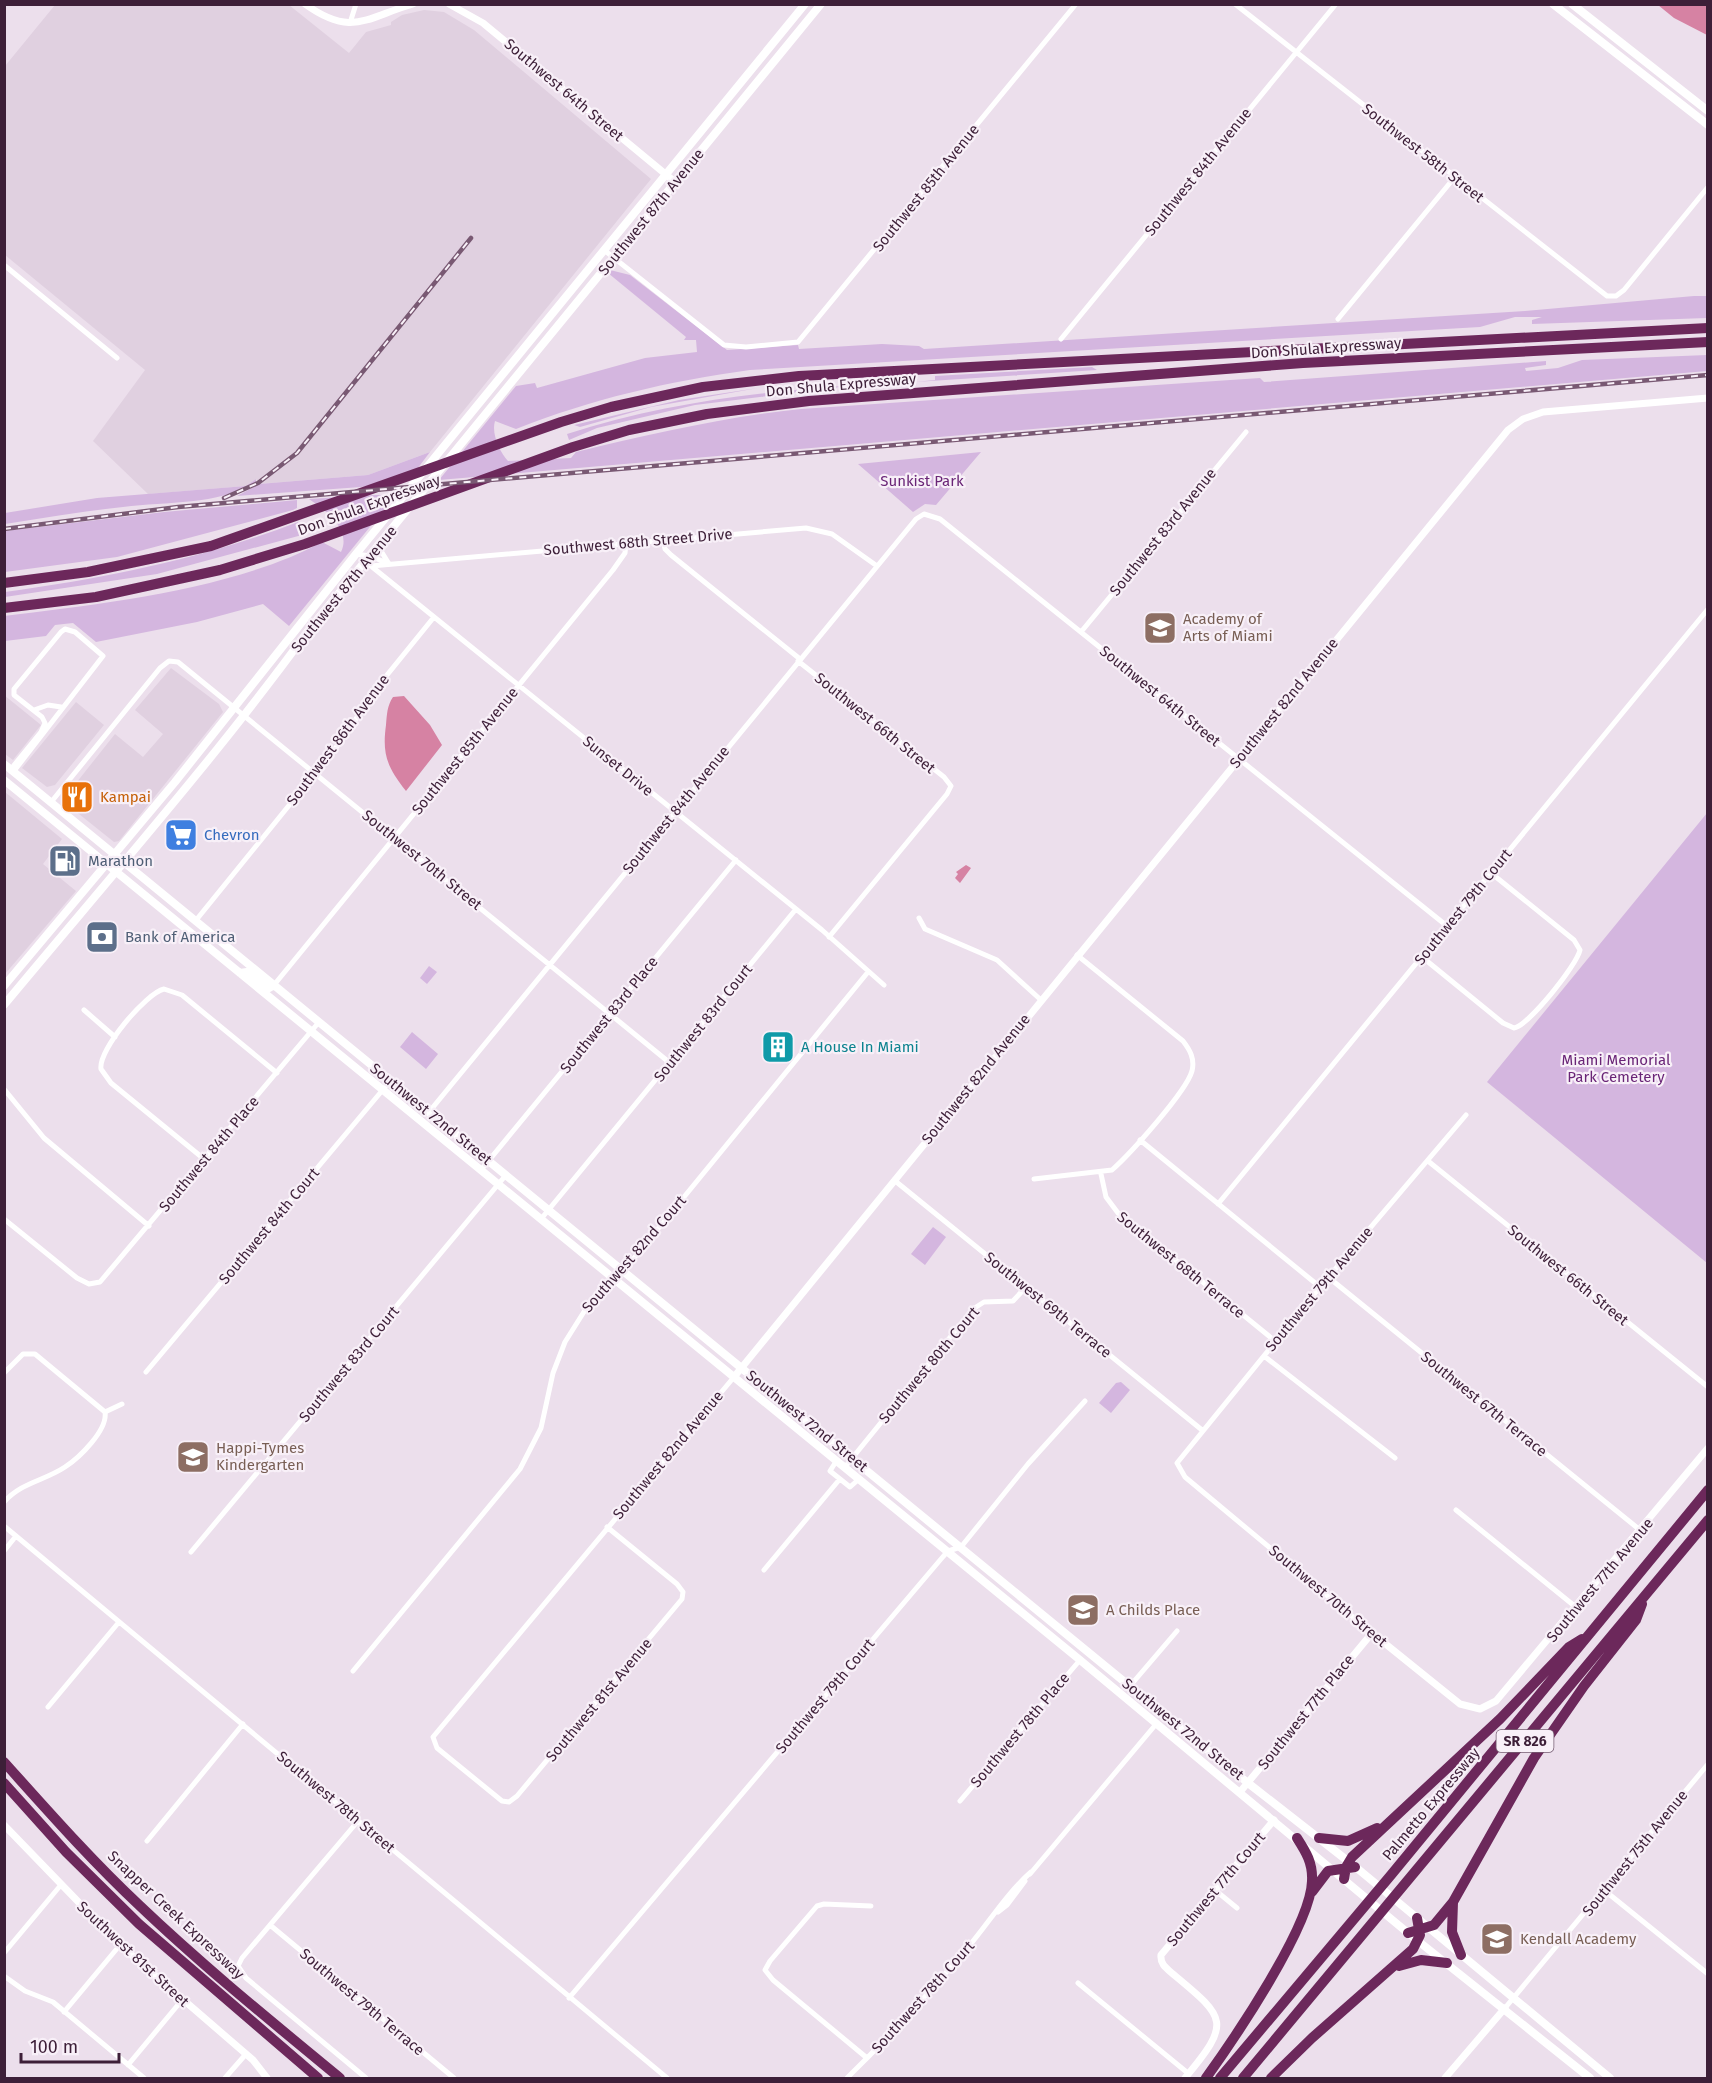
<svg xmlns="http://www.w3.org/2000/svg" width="1712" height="2083" viewBox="0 0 1712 2083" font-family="'Fira Sans',sans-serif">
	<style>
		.built { fill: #e0d0e0 }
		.green { fill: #d4b6df }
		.water { fill: #d682a3 }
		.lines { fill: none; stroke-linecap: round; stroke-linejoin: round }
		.minor { stroke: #fff; stroke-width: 5 }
		.tertiary { stroke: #fff; stroke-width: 7 }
		.secondary { stroke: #fff; stroke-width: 8 }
		.motorway { stroke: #6c285b; stroke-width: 10 }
		.rail-casing { stroke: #795973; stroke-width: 4.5 }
		.rail { stroke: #f8f0f8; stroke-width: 2; stroke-dasharray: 7; stroke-linecap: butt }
		.labels { text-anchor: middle; stroke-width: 4.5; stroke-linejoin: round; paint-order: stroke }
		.shield { fill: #f8f0f8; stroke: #755e72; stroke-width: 1.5 }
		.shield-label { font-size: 14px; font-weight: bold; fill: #3d1f38 }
		.street-label { font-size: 15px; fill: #3d1f38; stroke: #f8f0f8 }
		.park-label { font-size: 15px; fill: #6a2577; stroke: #f8f0f8 }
		.education-label { font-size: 15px; fill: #785e54; stroke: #f8f0f8; text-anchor: start }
		.food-label { font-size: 15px; fill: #c56008; stroke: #f8f0f8; text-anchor: start }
		.shop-label { font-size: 15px; fill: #366cbe; stroke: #f8f0f8; text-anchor: start }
		.service-label { font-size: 15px; fill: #4e5e75; stroke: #f8f0f8; text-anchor: start }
		.culture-label { font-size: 15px; fill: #0d838f; stroke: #f8f0f8; text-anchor: start }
	</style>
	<rect width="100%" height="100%" fill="#ecdfec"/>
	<path class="built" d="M55 5H289L349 53 366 32 391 25V22L402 15 424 10 444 12 474 30 651 179 430 452 368 475 259 484 256 479 246 486 148 494 93 441 145 370 5 255V66Z
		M171 668 219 704 223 712 119 841 114 842 69 806 65 797 115 734 143 757 163 734 135 710Z
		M4 695 41 725 13 760 5 754Z
		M76 702 104 725 55 785 47 787 22 768Z
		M5 792 62 839 43 864 76 891 5 974Z"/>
	<path class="green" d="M610 270 630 275 727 350 798 345 799 349 882 344 919 346 924 349 1525 311 1694 296H1707V318L1532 324V320L1542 317H1515L1480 327 750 370C669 381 592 399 516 429L495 421C491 434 500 452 508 461L571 458 576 452C651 434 724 417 801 409L1260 378 1264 382 1546 361V365L1525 368 1526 371 1558 368 1582 360 1707 355V371L439 480 516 386 535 383 537 388 645 358 697 352 696 340H684L686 337 608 273Z
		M1092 367 1097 370 915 382 935 380V376Z
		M856 385 695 405 597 428 569 440 567 434C662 403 757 392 856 385Z
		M758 388 651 407 580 427 574 425 679 400Z
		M430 452 408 481 361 487 237 496 259 484 368 475Z
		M981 452 936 505 925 504 913 512 858 464Z
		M256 479V482C216 506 168 501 123 507 83 511 44 518 5 524V513L97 498 246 486Z
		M375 495H396L289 626 263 604 197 622 96 642 73 623 55 625 46 636 5 641 4 616C102 604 236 589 322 542L341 552C352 529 325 510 309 499Z
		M297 500V508L293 510 117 557 5 572V531L164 512Z
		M298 522 302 535 157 574 5 597V592C106 578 202 559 298 522Z
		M1707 813V1263L1487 1082Z
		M429 966 437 972 427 984 420 978Z
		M412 1032 438 1054 426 1069 400 1047Z
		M933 1227 946 1237 925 1265 911 1254Z
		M1121 1382 1130 1390 1111 1413 1099 1403 1116 1383Z"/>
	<path class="water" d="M1658 5H1707V35L1674 18Z
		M404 696 430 725 442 745 406 791C387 767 382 754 386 725 387 714 387 706 393 697Z
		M966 865 971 868 960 883 955 878 958 874 956 872Z"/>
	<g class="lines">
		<path class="minor" d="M1235 4 1607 296H1616L1624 290 1708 187
			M350 23 356 4
			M604 250 724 345 746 347 798 342 1076 4
			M4 265 117 358
			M1338 319 1454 178
			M1061 339 1336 4
			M663 540 665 549 671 555 800 659
			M378 546 389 564
			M356 554 370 556 387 563
			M366 562 822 930 884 985
			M371 566 806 528 832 534 877 566
			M1081 632 1246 432
			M798 661 944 777 951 786 947 794 829 937
			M34 710 48 705 61 707
			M11 769 41 732 45 723 42 717 14 695V689L61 632 65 629 75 632 103 656 14 771
			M52 801 160 668 169 661 178 662 670 1063
			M919 918 925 929 997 960 1041 1000
			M197 919 346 735 370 696 434 617
			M1422 957 1503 1023 1514 1028C1528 1026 1577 965 1580 950L1574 940 1491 873
			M274 985 613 570 625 553 626 543
			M84 1010 115 1037
			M4 1089 44 1138 149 1226
			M429 1112 916 519 924 514 940 519 1447 926
			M1140 1140 1320 1287
			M204 1159 111 1083 101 1069C98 1050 146 993 164 989L182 995 277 1073
			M1428 1161 1708 1387
			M481 1170 736 860
			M1101 1174 1106 1197 1118 1213 1275 1341
			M1034 1179 1112 1170C1130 1154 1186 1092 1192 1071 1195 1059 1190 1050 1183 1041L1077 955
			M894 1180 1202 1430
			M1218 1204 1708 609
			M4 1219 77 1278 89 1284 100 1282 319 1022
			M541 1219 796 909
			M1328 1277 1640 1530
			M1264 1356 1395 1458
			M146 1372 391 1080
			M4 1373 23 1354H35L105 1412
			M105 1412 122 1404
			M837 1460 830 1471 850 1487 859 1479
			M845 1467 973 1309 984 1302 1013 1301 1026 1287
			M4 1502C22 1482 44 1481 65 1467 79 1458 108 1430 105 1412
			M1456 1510 1577 1608
			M4 1526 667 2078
			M607 1527 677 1584 683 1592 682 1599 517 1796 509 1802 502 1801 437 1748 433 1737 734 1377
			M4 1551 16 1536
			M191 1552 506 1175
			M764 1570 839 1480
			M1372 1633 1185 1477 1177 1463 1320 1287 1466 1115
			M353 1671 520 1469 541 1428 553 1373 565 1342 592 1299 630 1263 868 972
			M1130 1686 1177 1631
			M48 1707 119 1622
			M960 1801 1080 1660
			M358 1821 242 1958 238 1966 246 1978 366 2078
			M147 1841 243 1724
			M1030 1874 1157 1723
			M1215 1890 1237 1908
			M1604 1890 1708 1974
			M998 1912 1007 1905 1025 1881
			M270 1925 454 2078
			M4 1953 60 1886
			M4 1976 25 1991 53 2002 144 2078
			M1078 1983 1189 2074
			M569 1998 941 1559 948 1551 961 1547 1028 1464 1085 1401
			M1505 2008 1708 1764
			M64 2012 120 1945
			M867 2058 773 1980 765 1970 770 1961 817 1906 824 1904 871 1906
			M128 2065 182 2000
			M225 2078 246 2054
			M847 2078C890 2036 930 1992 969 1946 990 1921 1007 1893 1031 1872"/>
		<path class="tertiary" d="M305 4C352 38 367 17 413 4
			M449 4 483 23 675 182
			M734 1377 1508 430 1523 419 1543 412 1708 398
			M1240 1792 1372 1633 1460 1704 1480 1709 1496 1701 1708 1448
			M4 1825 120 1945 253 2060 267 2078
			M1185 2078C1232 2022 1226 2018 1173 1974 1166 1968 1160 1964 1161 1955L1274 1820
			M1445 2078 1505 2008"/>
		<path class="secondary" d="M1553 4 1708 125
			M1572 4 1708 111
			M4 764 1248 1783 1358 1869 1610 2078
			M4 780 1080 1660 1408 1933 1590 2078
			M240 973 247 972 269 988 274 985
			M4 986 175 782 356 554 805 4
			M4 1005C107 881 213 761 308 631L821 4"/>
		<path class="motorway" d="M4 583 88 572 211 546 561 422 611 407 703 387 799 376 1708 328
			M4 608 96 597 220 570 305 544 573 447 629 430 707 414 809 401 1303 363 1708 342
			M4 1762C48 1811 91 1860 139 1905 203 1966 272 2022 340 2078
			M4 1783 66 1852 139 1924 318 2078
			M1319 1838 1348 1841 1377 1828
			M1344 1879 1346 1867 1352 1857 1500 1719 1569 1647 1582 1639
			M1312 1892 1328 1871 1355 1867
			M1453 1902 1452 1932 1461 1955
			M1408 1933 1434 1925 1453 1902 1534 1758 1584 1686 1636 1620 1642 1604
			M1399 1966 1421 1960 1447 1963
			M1206 2078C1234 2039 1311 1926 1312 1881 1313 1863 1306 1852 1297 1838
			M1220 2078 1391 1875 1708 1490
			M1243 2078 1708 1520
			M1271 2078 1312 2038 1413 1949 1420 1935 1417 1918"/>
		<g class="rail-casing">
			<path id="rail" d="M224 498 258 483 297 453 471 238
				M4 529 178 507 1708 375"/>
		</g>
		<use href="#rail" class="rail"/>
	</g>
	<defs>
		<g id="school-square" transform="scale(1.725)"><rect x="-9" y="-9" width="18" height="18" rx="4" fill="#8d6e63" stroke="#f8f0f8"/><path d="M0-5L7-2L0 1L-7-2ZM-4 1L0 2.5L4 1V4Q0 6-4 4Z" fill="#fff"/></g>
		<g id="restaurant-square" transform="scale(1.725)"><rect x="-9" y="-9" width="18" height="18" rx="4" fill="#e8710a" stroke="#f8f0f8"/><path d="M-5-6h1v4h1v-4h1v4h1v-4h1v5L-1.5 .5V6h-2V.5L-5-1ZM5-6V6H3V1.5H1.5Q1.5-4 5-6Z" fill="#fff"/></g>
		<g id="supermarket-square" transform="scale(1.725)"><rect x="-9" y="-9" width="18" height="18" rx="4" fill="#3f7fe0" stroke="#f8f0f8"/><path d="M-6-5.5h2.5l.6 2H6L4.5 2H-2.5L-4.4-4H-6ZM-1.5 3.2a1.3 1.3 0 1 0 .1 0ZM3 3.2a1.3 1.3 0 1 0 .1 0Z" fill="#fff"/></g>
		<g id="fuel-square" transform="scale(1.725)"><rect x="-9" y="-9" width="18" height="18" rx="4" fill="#5c6f8a" stroke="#f8f0f8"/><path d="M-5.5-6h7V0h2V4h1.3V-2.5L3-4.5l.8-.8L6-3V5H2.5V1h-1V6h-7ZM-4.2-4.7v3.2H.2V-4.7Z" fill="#fff"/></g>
		<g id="bank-square" transform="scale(1.725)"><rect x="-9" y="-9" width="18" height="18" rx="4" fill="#5c6f8a" stroke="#f8f0f8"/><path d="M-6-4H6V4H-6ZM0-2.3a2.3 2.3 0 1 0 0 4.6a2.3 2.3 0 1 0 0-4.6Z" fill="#fff"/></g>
		<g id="building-square" transform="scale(1.725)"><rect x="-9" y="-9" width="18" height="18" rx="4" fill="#0f9aa8" stroke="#f8f0f8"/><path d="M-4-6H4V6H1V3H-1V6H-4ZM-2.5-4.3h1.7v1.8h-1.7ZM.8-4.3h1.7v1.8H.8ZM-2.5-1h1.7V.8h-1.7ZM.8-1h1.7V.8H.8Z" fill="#fff"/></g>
	</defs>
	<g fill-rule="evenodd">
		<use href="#school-square" x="1160" y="628"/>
		<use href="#restaurant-square" x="77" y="797"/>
		<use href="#supermarket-square" x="181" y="835"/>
		<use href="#fuel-square" x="65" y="861"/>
		<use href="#bank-square" x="102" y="937"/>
		<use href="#building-square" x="778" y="1047"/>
		<use href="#school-square" x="193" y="1457"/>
		<use href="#school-square" x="1083" y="1610"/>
		<use href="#school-square" x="1497" y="1939"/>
	</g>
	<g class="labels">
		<rect class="shield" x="1496.5" y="1730" width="57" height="22" rx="4.5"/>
		<g class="shield-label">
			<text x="1525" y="1746">SR 826</text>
		</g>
		<g class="street-label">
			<text transform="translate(564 90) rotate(40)" y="5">Southwest 64th Street</text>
			<text transform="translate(1423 153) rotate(38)" y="5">Southwest 58th Street</text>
			<text transform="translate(1198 172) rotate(-51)" y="5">Southwest 84th Avenue</text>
			<text transform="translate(926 188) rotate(-51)" y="5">Southwest 85th Avenue</text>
			<text transform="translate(651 212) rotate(-51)" y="5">Southwest 87th Avenue</text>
			<text transform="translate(1326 348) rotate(-4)" y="5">Don Shula Expressway</text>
			<text transform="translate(841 385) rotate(-5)" y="5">Don Shula Expressway</text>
			<text transform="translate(369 505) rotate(-20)" y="5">Don Shula Expressway</text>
			<text transform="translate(1163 532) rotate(-51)" y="5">Southwest 83rd Avenue</text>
			<text transform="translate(638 542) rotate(-5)" y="5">Southwest 68th Street Drive</text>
			<text transform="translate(344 589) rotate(-51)" y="5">Southwest 87th Avenue</text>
			<text transform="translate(1160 696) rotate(39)" y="5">Southwest 64th Street</text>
			<text transform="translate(1284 703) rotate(-51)" y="5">Southwest 82nd Avenue</text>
			<text transform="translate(875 723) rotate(39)" y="5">Southwest 66th Street</text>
			<text transform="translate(338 740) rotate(-53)" y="5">Southwest 86th Avenue</text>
			<text transform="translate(465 751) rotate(-51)" y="5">Southwest 85th Avenue</text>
			<text transform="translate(618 766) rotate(39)" y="5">Sunset Drive</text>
			<text transform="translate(676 810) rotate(-51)" y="5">Southwest 84th Avenue</text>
			<text transform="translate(422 860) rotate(39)" y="5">Southwest 70th Street</text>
			<text transform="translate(1463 907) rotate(-51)" y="5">Southwest 79th Court</text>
			<text transform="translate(609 1015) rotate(-51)" y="5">Southwest 83rd Place</text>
			<text transform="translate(703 1023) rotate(-51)" y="5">Southwest 83rd Court</text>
			<text transform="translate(976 1079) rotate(-51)" y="5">Southwest 82nd Avenue</text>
			<text transform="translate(431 1114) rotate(39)" y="5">Southwest 72nd Street</text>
			<text transform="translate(209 1154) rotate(-50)" y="5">Southwest 84th Place</text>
			<text transform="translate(269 1226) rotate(-50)" y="5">Southwest 84th Court</text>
			<text transform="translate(634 1254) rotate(-49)" y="5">Southwest 82nd Court</text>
			<text transform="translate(1181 1265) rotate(39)" y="5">Southwest 68th Terrace</text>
			<text transform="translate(1568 1275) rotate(39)" y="5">Southwest 66th Street</text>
			<text transform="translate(1319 1289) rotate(-50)" y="5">Southwest 79th Avenue</text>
			<text transform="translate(1048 1305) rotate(39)" y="5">Southwest 69th Terrace</text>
			<text transform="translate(349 1364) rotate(-50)" y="5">Southwest 83rd Court</text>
			<text transform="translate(929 1365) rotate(-50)" y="5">Southwest 80th Court</text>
			<text transform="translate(1484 1404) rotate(39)" y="5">Southwest 67th Terrace</text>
			<text transform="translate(807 1421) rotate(39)" y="5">Southwest 72nd Street</text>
			<text transform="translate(668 1455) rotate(-50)" y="5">Southwest 82nd Avenue</text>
			<text transform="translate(1600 1580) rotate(-50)" y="5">Southwest 77th Avenue</text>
			<text transform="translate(1328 1596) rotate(40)" y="5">Southwest 70th Street</text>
			<text transform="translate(825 1696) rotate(-50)" y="5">Southwest 79th Court</text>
			<text transform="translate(599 1700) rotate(-50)" y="5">Southwest 81st Avenue</text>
			<text transform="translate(1306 1712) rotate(-51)" y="5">Southwest 77th Place</text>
			<text transform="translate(1183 1729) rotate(39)" y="5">Southwest 72nd Street</text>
			<text transform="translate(1020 1730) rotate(-50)" y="5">Southwest 78th Place</text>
			<text transform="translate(336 1802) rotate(40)" y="5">Southwest 78th Street</text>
			<text transform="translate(1431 1804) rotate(-50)" y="5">Palmetto Expressway</text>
			<text transform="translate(1635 1853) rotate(-51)" y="5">Southwest 75th Avenue</text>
			<text transform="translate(1216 1889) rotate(-50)" y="5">Southwest 77th Court</text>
			<text transform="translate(176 1915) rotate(43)" y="5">Snapper Creek Expressway</text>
			<text transform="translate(133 1954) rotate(43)" y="5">Southwest 81st Street</text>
			<text transform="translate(923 1997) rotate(-48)" y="5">Southwest 78th Court</text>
			<text transform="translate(362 2002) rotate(40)" y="5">Southwest 79th Terrace</text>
		</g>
		<g class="park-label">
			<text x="922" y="486">Sunkist Park</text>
			<text x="1616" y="1065">Miami Memorial<tspan x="1616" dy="17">Park Cemetery</tspan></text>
		</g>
		<g class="education-label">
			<text x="1183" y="624">Academy of<tspan x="1183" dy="17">Arts of Miami</tspan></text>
			<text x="216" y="1453">Happi-Tymes<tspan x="216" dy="17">Kindergarten</tspan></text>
			<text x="1106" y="1615">A Childs Place</text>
			<text x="1520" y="1944">Kendall Academy</text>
		</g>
		<g class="food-label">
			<text x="100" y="802">Kampai</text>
		</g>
		<g class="shop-label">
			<text x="204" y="840">Chevron</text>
		</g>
		<g class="service-label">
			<text x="88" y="866">Marathon</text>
			<text x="125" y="942">Bank of America</text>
		</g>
		<g class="culture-label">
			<text x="801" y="1052">A House In Miami</text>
		</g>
	</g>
	<rect width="1712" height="2083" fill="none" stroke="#3d1f38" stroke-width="12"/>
	<path d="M21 2053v9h98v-9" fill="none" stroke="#3d1f38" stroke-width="3"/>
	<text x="30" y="2053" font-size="18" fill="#3d1f38" stroke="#f8f0f8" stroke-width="4.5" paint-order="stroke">100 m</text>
</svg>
